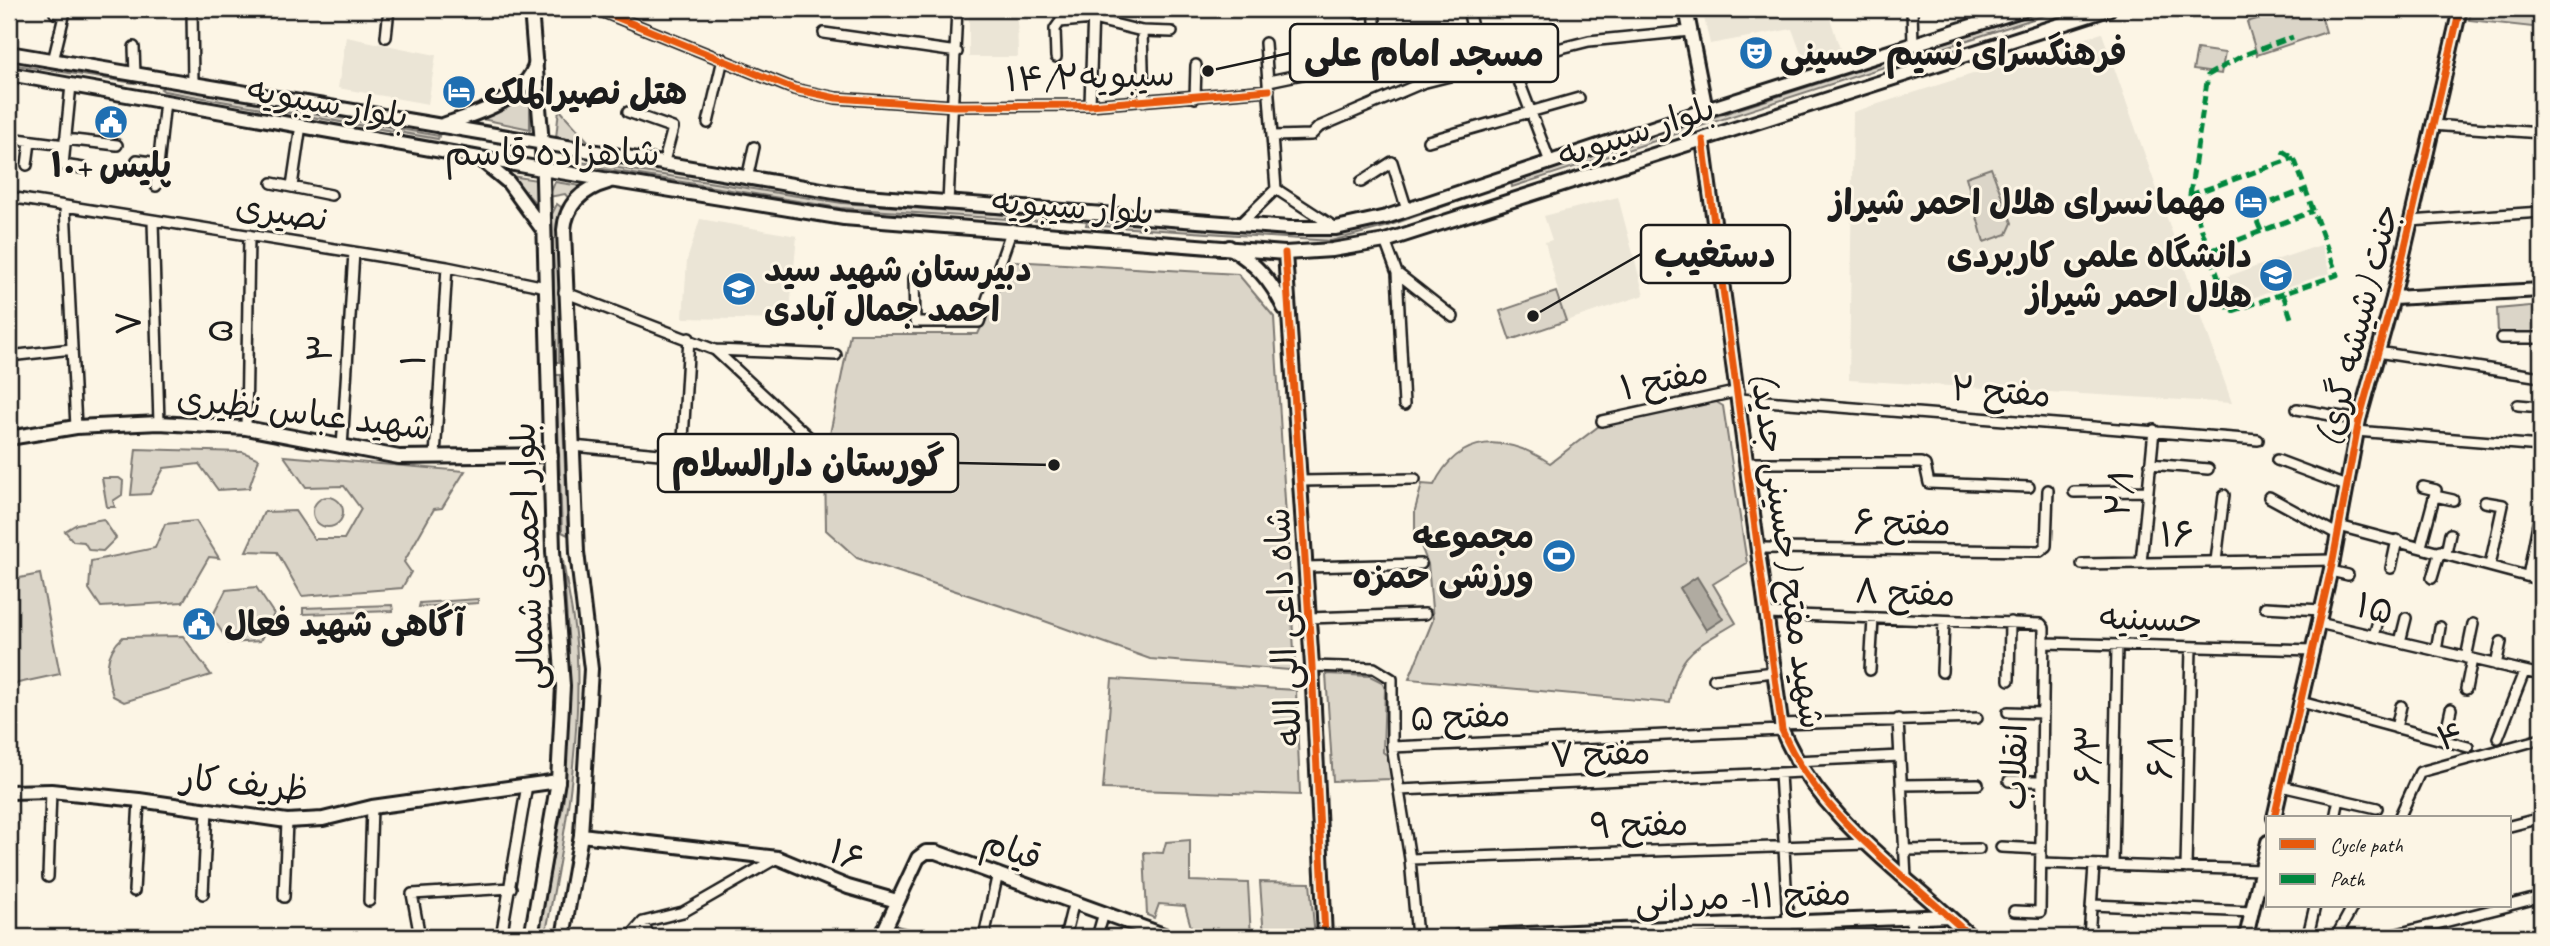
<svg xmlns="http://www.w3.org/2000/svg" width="2550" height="946" viewBox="0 0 2550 946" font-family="Caveat,'Playpen Sans Arabic',sans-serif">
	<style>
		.built { fill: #ebe5d6 }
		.green { fill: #dbd5c8; stroke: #7c7872; stroke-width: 2 }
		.water { fill: #b0aba1; stroke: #75726c; stroke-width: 2 }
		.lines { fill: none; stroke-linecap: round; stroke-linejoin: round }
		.minor-casing { stroke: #1c1c1c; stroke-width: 14 }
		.tertiary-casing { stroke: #1c1c1c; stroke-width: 18 }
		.secondary-casing { stroke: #1c1c1c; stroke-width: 18 }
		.minor { stroke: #fcf5e5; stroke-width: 9 }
		.tertiary { stroke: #fcf5e5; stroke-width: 12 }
		.secondary { stroke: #fcf5e5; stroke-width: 12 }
		.quiet { stroke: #00873e; stroke-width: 5; stroke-dasharray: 10 5; stroke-linecap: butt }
		.cycleway-casing { stroke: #fcf5e5; stroke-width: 11 }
		.cycleway { stroke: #e8590c; stroke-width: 7 }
		.labels { text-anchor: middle; stroke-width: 6; stroke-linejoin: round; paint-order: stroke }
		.poi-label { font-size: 35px; font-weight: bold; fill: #1c1c1c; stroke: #fcf5e5; text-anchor: start }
		.street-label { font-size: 35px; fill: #1c1c1c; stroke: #fcf5e5 }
		.neighbourhood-label { font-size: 37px; fill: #1c1c1c; stroke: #fcf5e5 }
		.leader { fill: none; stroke: #1c1c1c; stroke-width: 2.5 }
		.callout-dot { fill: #1c1c1c; stroke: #fcf5e5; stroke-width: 2.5 }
		.callout { fill: #fcf5e5; stroke: #1c1c1c; stroke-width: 2.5 }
		.callout-label { font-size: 37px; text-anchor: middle; font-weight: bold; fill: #1c1c1c }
	</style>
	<rect width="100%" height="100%" fill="#fcf5e5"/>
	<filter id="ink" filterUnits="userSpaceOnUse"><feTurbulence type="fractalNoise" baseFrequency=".0143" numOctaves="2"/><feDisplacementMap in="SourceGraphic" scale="14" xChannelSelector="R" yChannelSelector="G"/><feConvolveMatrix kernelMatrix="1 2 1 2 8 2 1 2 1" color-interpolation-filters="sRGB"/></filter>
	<g filter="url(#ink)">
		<path class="built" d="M969 9H1017L1018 57H969Z
			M1702 9H1827L1840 49 1803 59 1792 29 1710 44Z
			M2102 33 2232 403 1849 380 1853 112Z
			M346 37 436 55 428 104 338 88Z
			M1618 197 1644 295 1566 321 1545 242 1552 240 1544 216Z
			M700 219 797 236 789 320 683 318 687 260Z
			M2321 245 2330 273 2230 305 2222 278Z"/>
		<path class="green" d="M2050 9H2064L1512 187 1511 182Z
			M2280 9H2319L2326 32 2257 55 2247 22 2280 12Z
			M2472 9H2541V28L2469 20Z
			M2197 49 2225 53 2221 74 2193 70Z
			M9 59 133 81 134 83 9 64Z
			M165 86 439 136 438 139 164 91 161 89Z
			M530 88V129L477 118 503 108Z
			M559 109 588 141 556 138Z
			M580 162 842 203 1052 218V222L840 208 579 165Z
			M1991 168 2012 223 2007 234 1984 242 1966 177Z
			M511 176 537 180 538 206Z
			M555 182 587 187 571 201 565 194 549 197Z
			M1475 191 1476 195 1385 227 1331 241 1086 225 1087 221 1332 236Z
			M557 204 561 207 559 362H556L552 214Z
			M1012 261 1238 274 1274 317 1295 667 1289 670 1150 659 1025 614 857 558 826 530 825 459 850 334H978Z
			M1556 292 1566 321 1510 340 1500 311Z
			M2541 305V335L2498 334 2497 309Z
			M556 375H561L568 535 562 532Z
			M1711 399 1723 406 1747 563 1713 584 1736 623C1694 649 1679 650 1670 703L1409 679 1433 620 1428 564 1415 531V510L1422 484 1434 485C1460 432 1506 435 1550 463L1599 426Z
			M136 449 243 452 259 459 249 488 218 490 199 464 164 468 150 494 131 495Z
			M284 456 465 471 442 508 434 509 404 562 411 572 402 588 302 596 277 552 246 551 264 512 295 511 314 539H344L361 509 344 486 306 487Z
			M102 478H119L123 481 122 495 113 501 115 507H107Z
			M313 512a15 15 0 1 1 30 0a15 15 0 1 1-30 0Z
			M103 519 116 538 103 551 89 550 84 542 73 541 65 531 77 524Z
			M196 521 219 558 209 557 183 602 101 607 89 589 91 561 155 548 165 524Z
			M563 561C568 593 576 625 577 657 581 749 563 847 545 937H538L564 798 569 649Z
			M40 574 60 674 9 685V580Z
			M256 587 274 614 260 641 229 643 212 617 226 590Z
			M478 599V603L419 607 420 603Z
			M392 605 393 611 303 614V608Z
			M183 636 211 675 124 702 113 696C106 674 103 654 123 637Z
			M1326 674 1370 676 1382 682 1385 689 1383 752 1389 757 1392 779 1333 781Z
			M1112 679 1296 690 1300 795 1103 789Z
			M1190 840V881L1248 883 1251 937H1202L1193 934 1185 906 1159 904 1154 918 1147 915 1144 852 1163 853 1166 842Z
			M1260 882 1310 883 1315 937H1264Z"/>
		<path class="water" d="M1697 577 1723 619 1706 630 1680 588Z"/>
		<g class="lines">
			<g class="minor-casing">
				<path id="minor" d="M192 9 193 84
					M596 9 794 89 836 98 954 106 1090 105 1269 90
					M787 9 800 11
					M1468 9 1481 70
					M1912 9 1913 44
					M1358 13 1374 9 1378 58
					M1142 31 1144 102
					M824 33 957 52
					M386 37 389 9
					M1265 43 1276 189
					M134 47 135 75
					M1056 57 1055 29 1060 22 1093 19 1142 31 1172 32
					M53 61 64 16 55 13 56 9
					M1512 63 1550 162
					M1269 81 1474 38
					M71 85 63 165 83 168
					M1195 98 1196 65
					M1090 105 1093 9
					M628 112 673 128 663 165
					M708 123 723 59
					M2432 125 2541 133
					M1274 136 1311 135 1319 127 1422 83 1589 41 1690 31
					M9 138 65 145
					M65 139 117 145
					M1428 141 1579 98
					M137 160 158 163
					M27 165 30 142
					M747 179 754 147
					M1361 182 1392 162 1407 210
					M272 183 331 195
					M156 186 165 101
					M292 186 301 125
					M1276 189 1336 228
					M9 197 447 267 546 287
					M948 203 957 9
					M65 207 76 427
					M153 221 159 423
					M2410 221 2541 212
					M1241 223 1276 189
					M1385 241 1397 273 1404 405
					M1397 273 1453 317
					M914 278 915 322H979L1012 229
					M564 292 715 350 813 441 812 451 802 459 682 456 572 446
					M2501 338H2541
					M715 350 836 355
					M2377 352 2541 377
					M9 356 72 349
					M1740 399 2258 440
					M2518 405 2541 407
					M2297 409 2359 420
					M1602 421 1739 391
					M246 428 249 235
					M2356 431 2541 446
					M342 448 354 252
					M435 456 447 267
					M682 456 689 338
					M2277 460 2346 486
					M1749 463H1921L1925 465 1929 483 2029 487
					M2150 464 2208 469
					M1301 481 1415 479
					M2074 492 2148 491
					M2435 496 2453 500
					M2269 497 2337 534
					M2485 502 2503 505 2490 565
					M2339 526 2541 580
					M2421 546 2436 490 2423 487
					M1759 548 2040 551 2046 546 2048 490
					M2446 553 2450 534
					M2216 561 2224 495
					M2141 562 2154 430
					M2082 564 2333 560
					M1306 567 1421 564
					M2391 568 2397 540
					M2331 571 2348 575
					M2528 576 2540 513
					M2432 578 2440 551
					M2265 607 2322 610
					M1767 614 2041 624 2044 628 2040 912 2014 911
					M1309 618 1425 614
					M2319 623 2541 675
					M2374 636 2379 617
					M2400 642 2406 618
					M2044 643 2313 650
					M2436 651 2440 627
					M2466 658 2473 624
					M2496 665 2501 642
					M1312 666 1374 668 1392 679V747L1410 859 1417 937
					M1870 670 1873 619
					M1942 672 1944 621
					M1714 679 1774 672
					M2009 680 2010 622
					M2466 689 2472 659
					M2301 702 2468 747
					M2008 712 2043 713
					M1898 719 1906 878
					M1780 724 1977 718
					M2396 728 2401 706
					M2498 738 2524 672
					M2444 741 2451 709
					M1392 747 1782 730
					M1795 761 1900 756
					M1780 774 1784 840
					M2009 781H2042
					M1901 785 1978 784
					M2281 786 2377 808
					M1399 790 1802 772
					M2335 818 2339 799
					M2399 818 2420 772 2541 739
					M2510 826 2541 818
					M2001 847 2041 849
					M1784 848 1788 923
					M1903 850 1979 849
					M1410 859 1867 844
					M2041 863 2262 870
					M2113 865 2117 645
					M2186 868 2191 647
					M48 877 51 791
					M134 891 139 800
					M203 894 207 809
					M284 897 287 821
					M369 901 372 807
					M2093 905 2252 912
					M2510 905 2541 897
					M643 922 649 937
					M1787 923V937
					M1752 924 1757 937
					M886 930 919 937
					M2309 931 2315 906
					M420 937 412 894 511 888
					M501 937 527 785
					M630 937 643 922 683 912 777 858
					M984 937 998 873
					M1065 937 1074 901
					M1097 937 1104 913
					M1830 937V921
					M1911 937 1912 918
					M2089 937 2094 866
					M2336 937 2353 906
					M2385 937 2508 906"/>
			</g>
			<g class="tertiary-casing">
				<path id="tertiary" d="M531 9 542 144
					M1686 9 1706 110
					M1703 140 1782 730C1819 818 1904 873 1971 937
					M1229 247C1255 263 1271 280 1284 308
					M1285 253 1312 666 1325 937
					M2393 298 2541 290
					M9 438 76 427 159 423 246 428 399 457 551 455
					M9 792 51 791 139 800 287 821 323 819 372 807 558 781
					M2274 818 2333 560 2359 420 2393 298 2460 9
					M581 835 778 858 848 887 897 901
					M881 937 918 858 926 852H936L1169 937
					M1458 937 1947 916
					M2246 937 2268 842"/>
			</g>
			<g class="secondary-casing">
				<path id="secondary" d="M9 53 852 195 1289 228H1336L1386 217 1706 110 2025 9
					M9 74 542 169 844 218 1285 253 1332 250 1385 241 2109 9
					M440 126C474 114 524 102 536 63
					M479 158 508 182 543 230
					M531 937 558 781 563 686 553 551 542 144
					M563 937 581 835 591 669 577 552 564 230C566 204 583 189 608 182"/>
			</g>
			<use href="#minor" class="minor"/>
			<use href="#tertiary" class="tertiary"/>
			<use href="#secondary" class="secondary"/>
			<path class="quiet" d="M2282 151 2294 158 2337 275 2230 312 2190 195 2294 158
				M2190 195 2208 75 2244 55 2293 37
				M2261 231 2252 209 2305 190
				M2210 251 2313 211
				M2283 294 2292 321"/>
			<g class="cycleway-casing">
				<path id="cycleway" d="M596 9 794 89 836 98 954 106 1090 105 1269 90
					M1703 140 1782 730C1819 818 1904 873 1971 937
					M1285 253 1312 666 1325 937
					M2274 818 2333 560 2359 420 2393 298 2460 9"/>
			</g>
			<use href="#cycleway" class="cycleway"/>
		</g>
	</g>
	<defs>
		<g id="theatre-disc" transform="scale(1.75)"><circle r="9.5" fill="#1f6fb2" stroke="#fcf5e5"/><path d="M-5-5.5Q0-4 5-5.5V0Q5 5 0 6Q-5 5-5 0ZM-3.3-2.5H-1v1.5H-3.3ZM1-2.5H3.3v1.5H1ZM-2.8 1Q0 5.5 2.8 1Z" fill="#fff"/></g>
		<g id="hotel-disc" transform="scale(1.75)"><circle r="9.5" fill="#1f6fb2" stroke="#fcf5e5"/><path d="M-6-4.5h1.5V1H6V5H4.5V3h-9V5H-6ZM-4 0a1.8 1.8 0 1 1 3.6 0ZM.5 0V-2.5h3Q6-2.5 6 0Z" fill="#fff"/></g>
		<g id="civic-disc" transform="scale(1.75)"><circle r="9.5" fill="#1f6fb2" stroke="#fcf5e5"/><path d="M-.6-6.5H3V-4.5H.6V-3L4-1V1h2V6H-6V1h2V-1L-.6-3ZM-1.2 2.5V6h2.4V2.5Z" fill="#fff"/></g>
		<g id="university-disc" transform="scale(1.75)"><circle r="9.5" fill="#1f6fb2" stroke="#fcf5e5"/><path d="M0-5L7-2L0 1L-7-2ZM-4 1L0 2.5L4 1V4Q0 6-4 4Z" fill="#fff"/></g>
		<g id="school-disc" transform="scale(1.75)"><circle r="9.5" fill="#1f6fb2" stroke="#fcf5e5"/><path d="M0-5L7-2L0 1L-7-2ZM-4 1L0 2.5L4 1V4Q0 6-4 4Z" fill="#fff"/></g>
		<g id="stadium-disc" transform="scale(1.75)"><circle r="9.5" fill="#1f6fb2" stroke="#fcf5e5"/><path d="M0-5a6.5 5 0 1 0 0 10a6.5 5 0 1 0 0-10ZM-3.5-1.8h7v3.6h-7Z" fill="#fff"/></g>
	</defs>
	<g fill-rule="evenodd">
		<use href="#theatre-disc" x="1756" y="53"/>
		<use href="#hotel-disc" x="459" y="92"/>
		<use href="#civic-disc" x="111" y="122"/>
		<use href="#hotel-disc" x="2251" y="202"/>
		<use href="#university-disc" x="2276" y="275"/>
		<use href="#school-disc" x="739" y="289"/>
		<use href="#stadium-disc" x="1559" y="556"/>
		<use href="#civic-disc" x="199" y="624"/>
	</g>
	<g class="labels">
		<g class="poi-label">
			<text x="1780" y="65">فرهنگسرای نسیم حسینی</text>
			<text x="484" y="104">هتل نصیرالملک</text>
			<text x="111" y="177" text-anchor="middle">پلیس +۱۰</text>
			<text x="2226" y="214" text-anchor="end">مهمانسرای هلال احمر شیراز</text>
			<text x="2252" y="267" text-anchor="end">دانشگاه علمی کاربردی<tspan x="2252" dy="40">هلال احمر شیراز</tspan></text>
			<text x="764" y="281">دبیرستان شهید سید<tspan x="764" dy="40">احمد جمال آبادی</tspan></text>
			<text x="1534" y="548" text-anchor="end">مجموعه<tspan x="1534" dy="40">ورزشی حمزه</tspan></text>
			<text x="224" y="636">آگاهی شهید فعال</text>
		</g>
		<g class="street-label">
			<text transform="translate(1090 76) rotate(-2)" y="12">سیبویه۱۴/۲</text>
			<text transform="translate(328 102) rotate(10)" y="12">بلوار سیبویه</text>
			<text transform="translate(1636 131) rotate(-18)" y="12">بلوار سیبویه</text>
			<text transform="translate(1073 206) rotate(4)" y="12">بلوار سیبویه</text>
			<text transform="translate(282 212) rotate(9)" y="12">نصیری</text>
			<text transform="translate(128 323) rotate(-92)" y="12">۷</text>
			<text transform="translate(2357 325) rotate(-76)" y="12">جنت (شیشه گری)</text>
			<text transform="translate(220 331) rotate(-89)" y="12">۵</text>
			<text transform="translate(320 348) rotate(-86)" y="12">۳</text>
			<text transform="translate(413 360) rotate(-86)" y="12">۱</text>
			<text transform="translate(1664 379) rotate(-12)" y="12">مفتح ۱</text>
			<text transform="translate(2001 391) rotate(4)" y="12">مفتح ۲</text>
			<text transform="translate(304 412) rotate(7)" y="12">شهید عباس نظیری</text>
			<text transform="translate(2119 493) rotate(-84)" y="12">۲/۱</text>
			<text transform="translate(1902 522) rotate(1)" y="12">مفتح ۶</text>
			<text transform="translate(2177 534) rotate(-1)" y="12">۱۶</text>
			<text transform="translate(1788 550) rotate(82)" y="12">شهید مفتح (حسینی جدید)</text>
			<text transform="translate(527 556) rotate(-92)" y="12">بلوار احمدی شمالی</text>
			<text transform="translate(1905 592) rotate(2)" y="12">مفتح ۸</text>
			<text transform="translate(2375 608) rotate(14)" y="12">۱۵</text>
			<text transform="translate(2151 618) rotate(2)" y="12">حسینیه</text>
			<text transform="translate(1283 627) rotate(-93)" y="12">شاه داعی الی الله</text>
			<text transform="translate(1460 716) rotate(-3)" y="12">مفتح ۵</text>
			<text transform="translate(2450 736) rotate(-14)" y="12">۴</text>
			<text transform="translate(1600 753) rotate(-2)" y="12">مفتح ۷</text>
			<text transform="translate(2087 755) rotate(-89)" y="12">۶/۳</text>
			<text transform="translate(2160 757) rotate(-89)" y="12">۶/۱</text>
			<text transform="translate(2014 767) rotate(-89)" y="12">انقلاب</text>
			<text transform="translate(245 783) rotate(6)" y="12">ظریف کار</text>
			<text transform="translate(1639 824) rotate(-2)" y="12">مفتح ۹</text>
			<text transform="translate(1012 849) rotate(20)" y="12">قیام</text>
			<text transform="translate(847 855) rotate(21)" y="12">۱۶</text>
			<text transform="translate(1743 896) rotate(-2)" y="12">مفتح ۱۱- مردانی</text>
		</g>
		<g class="neighbourhood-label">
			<text x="552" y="165">شاهزاده قاسم</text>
		</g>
	</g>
	<path class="leader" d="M1208 71L1290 53M1533 316L1641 254M1054 465L958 463"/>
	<g class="callout-dot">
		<circle cx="1208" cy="71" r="7"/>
		<circle cx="1533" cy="316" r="7"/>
		<circle cx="1054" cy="465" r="7"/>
	</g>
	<g class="callout">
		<rect x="1290" y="24" width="268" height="58" rx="7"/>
		<rect x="1641" y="225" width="149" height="58" rx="7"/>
		<rect x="658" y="434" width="300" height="58" rx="7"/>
	</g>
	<g class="callout-label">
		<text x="1424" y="66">مسجد امام علی</text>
		<text x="1715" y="267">دستغیب</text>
		<text x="808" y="476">گورستان دارالسلام</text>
	</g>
	<rect width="2550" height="946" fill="none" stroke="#fcf5e5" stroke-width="35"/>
	<rect x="18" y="18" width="2515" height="911" fill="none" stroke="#1c1c1c" stroke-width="2.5" filter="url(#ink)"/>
	<rect x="2266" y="816" width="245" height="91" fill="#fcf5e5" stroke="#a29e95" stroke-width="2"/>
	<rect x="2280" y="839" width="35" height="10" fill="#e8590c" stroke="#a29e95" stroke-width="2"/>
	<text x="2330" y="852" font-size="21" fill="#1c1c1c">Cycle path</text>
	<rect x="2280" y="874" width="35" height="10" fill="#00873e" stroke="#a29e95" stroke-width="2"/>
	<text x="2330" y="886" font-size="21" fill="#1c1c1c">Path</text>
</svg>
